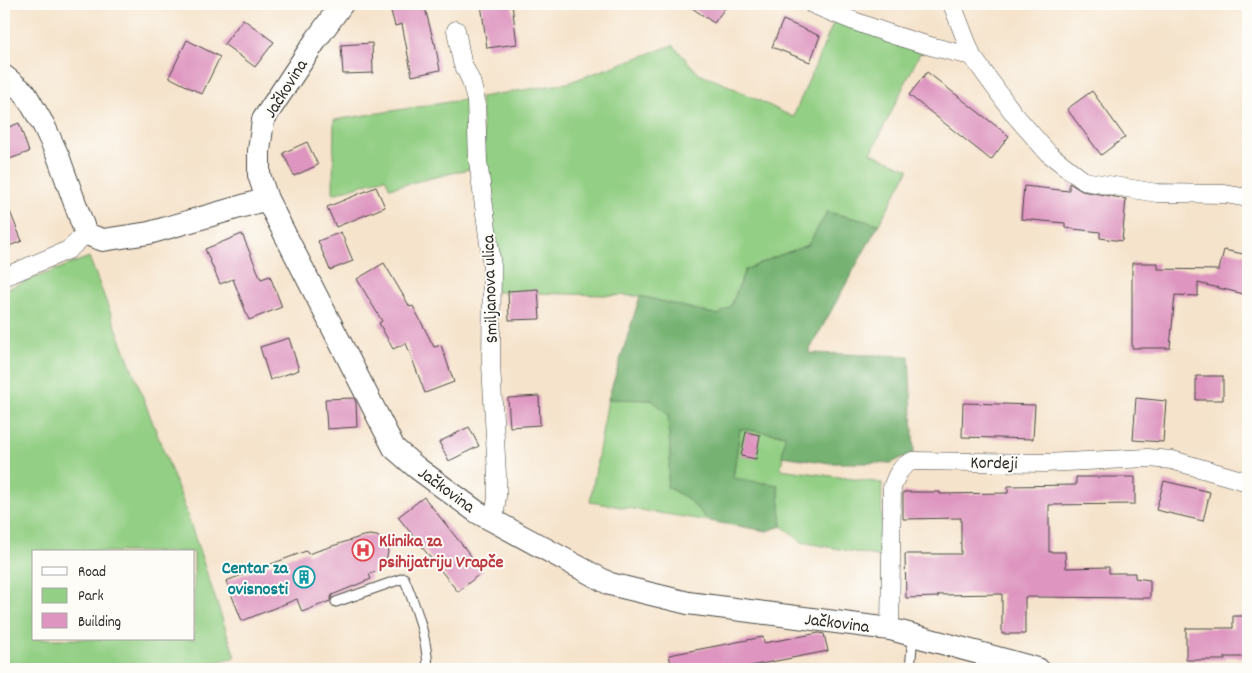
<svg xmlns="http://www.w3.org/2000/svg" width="1252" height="673" viewBox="0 0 1252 673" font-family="Dekko,sans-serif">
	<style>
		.green { fill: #93cf84; stroke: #5f7d58; fill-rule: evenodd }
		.forest { fill: #76b272; stroke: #506e4e }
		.building { fill: #de95c0 }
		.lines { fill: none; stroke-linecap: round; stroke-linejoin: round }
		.service-casing { stroke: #494743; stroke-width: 11 }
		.minor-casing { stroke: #494743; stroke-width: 19 }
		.tertiary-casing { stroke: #494743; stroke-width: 24 }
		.service { stroke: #fff; stroke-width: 9 }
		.minor { stroke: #fff; stroke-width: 18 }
		.tertiary { stroke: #fff; stroke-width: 22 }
		.labels { text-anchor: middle; stroke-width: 4; stroke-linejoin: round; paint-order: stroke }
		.street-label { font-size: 18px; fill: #2b2b2b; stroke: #fdfcf7 }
		.health-label { font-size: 18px; font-weight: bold; fill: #be3a42; stroke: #fdfcf7; text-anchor: start }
		.culture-label { font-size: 18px; font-weight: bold; fill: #0d838f; stroke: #fdfcf7; text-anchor: end }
	</style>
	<rect width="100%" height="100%" fill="#fdfcf7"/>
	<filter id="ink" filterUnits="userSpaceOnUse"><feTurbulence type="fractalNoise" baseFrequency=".02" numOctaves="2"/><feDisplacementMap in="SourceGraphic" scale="10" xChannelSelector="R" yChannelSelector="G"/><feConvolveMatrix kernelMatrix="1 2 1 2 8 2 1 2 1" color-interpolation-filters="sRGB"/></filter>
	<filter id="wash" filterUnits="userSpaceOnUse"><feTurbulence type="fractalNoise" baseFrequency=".0096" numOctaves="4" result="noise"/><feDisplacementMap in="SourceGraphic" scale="20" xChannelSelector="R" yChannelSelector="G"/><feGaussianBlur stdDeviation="1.12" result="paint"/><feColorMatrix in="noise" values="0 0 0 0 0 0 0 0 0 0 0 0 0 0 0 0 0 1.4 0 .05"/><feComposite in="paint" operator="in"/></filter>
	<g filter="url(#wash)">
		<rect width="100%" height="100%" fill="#f5e3cb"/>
		<path class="green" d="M836 17 922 49 871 153 909 169 879 224 827 212 808 245 775 257 745 270 731 306 718 315 640 296 496 292 480 97 567 83 673 45 699 74 727 85 793 117Z
			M468 99 473 168 390 188 385 178 333 194 334 120Z
			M89 257 181 496 235 657 190 669H4V290ZM34 552H194V639H34Z
			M608 399 652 400 669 414 670 457 667 487 687 498 709 521 590 502Z
			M740 429 786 435 781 469 882 483 881 557 802 542 782 526 778 485 733 479Z"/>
		<path class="forest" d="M827 212 879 224 808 353 909 356 914 452 891 463H830L782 456 785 435 740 429 733 478 778 485 782 526 767 531 709 521 687 498 667 487 670 457 668 414 652 400 608 399 640 296 718 315 731 306 745 270 775 257 808 245Z"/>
		<g id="blocks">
			<path class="building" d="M389 4H424L434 43H435L440 70 412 76 402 24 395 26Z
				M481 4H512L517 44 487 48Z
				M686 4H728L714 23Z
				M243 19 274 42 255 67 224 44Z
				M783 20 820 36 810 62 772 47Z
				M187 40 220 57 202 94 169 77Z
				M372 43 373 73 343 74 341 45Z
				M927 72 1009 136 991 160 909 95Z
				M1092 91 1125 137 1101 155 1067 109Z
				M19 123 29 152 4 161V129Z
				M307 142 318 165 294 176 283 153Z
				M1069 183 1082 191 1126 199 1122 241 1100 238V232L1065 228V223L1021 219 1024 186 1069 191Z
				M376 187 385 207 336 227 327 207Z
				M4 197 22 241 4 248Z
				M341 232 353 261 330 270 318 241Z
				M242 234 261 279 270 276 282 307 249 320 233 279 220 284 205 249Z
				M1224 250 1248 255V295L1198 283V296L1175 295 1170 348H1132V263H1158V269L1219 270Z
				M384 263 410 307 413 306 434 347 441 345 454 382 425 393 406 343 393 349 379 323 382 321 357 279Z
				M538 289 540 319 509 320 508 291Z
				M289 338 299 370 270 380 260 347Z
				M1196 376H1223V400H1196Z
				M539 396 540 425 510 427 508 398Z
				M354 398 356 403 357 427 327 429 325 399Z
				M1136 398 1166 401 1163 442 1133 440Z
				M963 403 1035 405 1033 439 962 437Z
				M469 427 479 446 449 461 439 442Z
				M746 432 760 435 756 459 741 456Z
				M1076 477H1135V504L1049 505V552H1065L1066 568 1109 567V573H1135V578L1150 580V598L1025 597V634H1002V594L938 595V597L906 598 905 554H961V518L903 519V492H940V494L1008 493V486L1076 485Z
				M1164 481 1210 492 1203 521 1156 510Z
				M424 497 483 571 458 592 398 517Z
				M370 535 377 536 385 542 388 552 385 565 381 570 369 574 371 579 332 595 330 601 302 612 297 599 242 621 226 581 306 551 308 554 363 536Z
				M1233 616H1248V657H1225V660H1186V628H1233Z
				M819 633 824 634 828 651 735 669H672L669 655 763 637 764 643Z"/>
		</g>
	</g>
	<g filter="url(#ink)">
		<use href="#blocks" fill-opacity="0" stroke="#494743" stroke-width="1"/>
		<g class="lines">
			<g class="service-casing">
				<path id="service" d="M336 602 404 578C416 607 427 637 428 669
					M910 669 913 635"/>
			</g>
			<g class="minor-casing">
				<path id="minor" d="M812 4C863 26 918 45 972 56
					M952 4 972 56 1014 114 1048 153 1084 181 1157 193 1225 194 1248 198
					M456 30 462 62 471 81 476 101 478 161 492 266 491 364 497 475V496L494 521
					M4 277 68 250 86 234
					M890 629 892 488C896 476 900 466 913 461L1045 463 1148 458 1172 460 1248 482"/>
			</g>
			<g class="tertiary-casing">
				<path id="tertiary" d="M342 4 316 40 263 120 259 151V175L267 199 394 448 417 468 477 512 610 584 688 603 890 629 1038 669
					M4 76 25 93 44 126 58 156 86 234 103 240 149 233 267 199"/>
			</g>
			<use href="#service" class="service"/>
			<use href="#minor" class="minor"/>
			<use href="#tertiary" class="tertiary"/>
		</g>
	</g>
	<defs>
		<g id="hospital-ring" transform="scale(1.125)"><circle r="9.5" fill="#fdfcf7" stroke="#e0444e" stroke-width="1.5"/><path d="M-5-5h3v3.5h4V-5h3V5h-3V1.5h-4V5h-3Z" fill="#e0444e"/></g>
		<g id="building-ring" transform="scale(1.125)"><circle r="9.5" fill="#fdfcf7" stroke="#0f9aa8" stroke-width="1.5"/><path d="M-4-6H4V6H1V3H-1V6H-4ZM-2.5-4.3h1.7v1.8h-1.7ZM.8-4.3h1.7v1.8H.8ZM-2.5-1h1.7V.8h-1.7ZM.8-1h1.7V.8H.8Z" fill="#0f9aa8"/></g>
	</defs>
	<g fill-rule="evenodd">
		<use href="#hospital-ring" x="363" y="550"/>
		<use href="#building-ring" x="304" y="577"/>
	</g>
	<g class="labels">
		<g class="street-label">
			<text transform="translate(285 88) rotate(-58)" y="6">Jačkovina</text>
			<text transform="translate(489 289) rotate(-92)" y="6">Smiljanova ulica</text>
			<text transform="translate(994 462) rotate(1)" y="6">Kordeji</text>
			<text transform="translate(447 489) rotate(36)" y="6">Jačkovina</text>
			<text transform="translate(837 622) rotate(7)" y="6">Jačkovina</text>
		</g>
		<g class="health-label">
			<text x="379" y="546">Klinika za<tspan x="379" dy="21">psihijatriju Vrapče</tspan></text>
		</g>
		<g class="culture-label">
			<text x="288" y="573">Centar za<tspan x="288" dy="21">ovisnosti</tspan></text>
		</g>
	</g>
	<rect width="1252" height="673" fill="none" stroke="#fdfcf7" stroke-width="20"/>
	<rect x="32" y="550" width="162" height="90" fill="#fdfcf7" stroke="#a9a8a5"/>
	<rect x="42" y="567" width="25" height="8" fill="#ffffff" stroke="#a9a8a5"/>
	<text x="78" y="576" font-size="15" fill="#2b2b2b">Road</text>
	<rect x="42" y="588" width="25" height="15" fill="#93cf84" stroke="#a9a8a5"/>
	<text x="78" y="600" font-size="15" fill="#2b2b2b">Park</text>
	<rect x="42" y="613" width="25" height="15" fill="#de95c0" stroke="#a9a8a5"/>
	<text x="78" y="626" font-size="15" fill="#2b2b2b">Building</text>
</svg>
